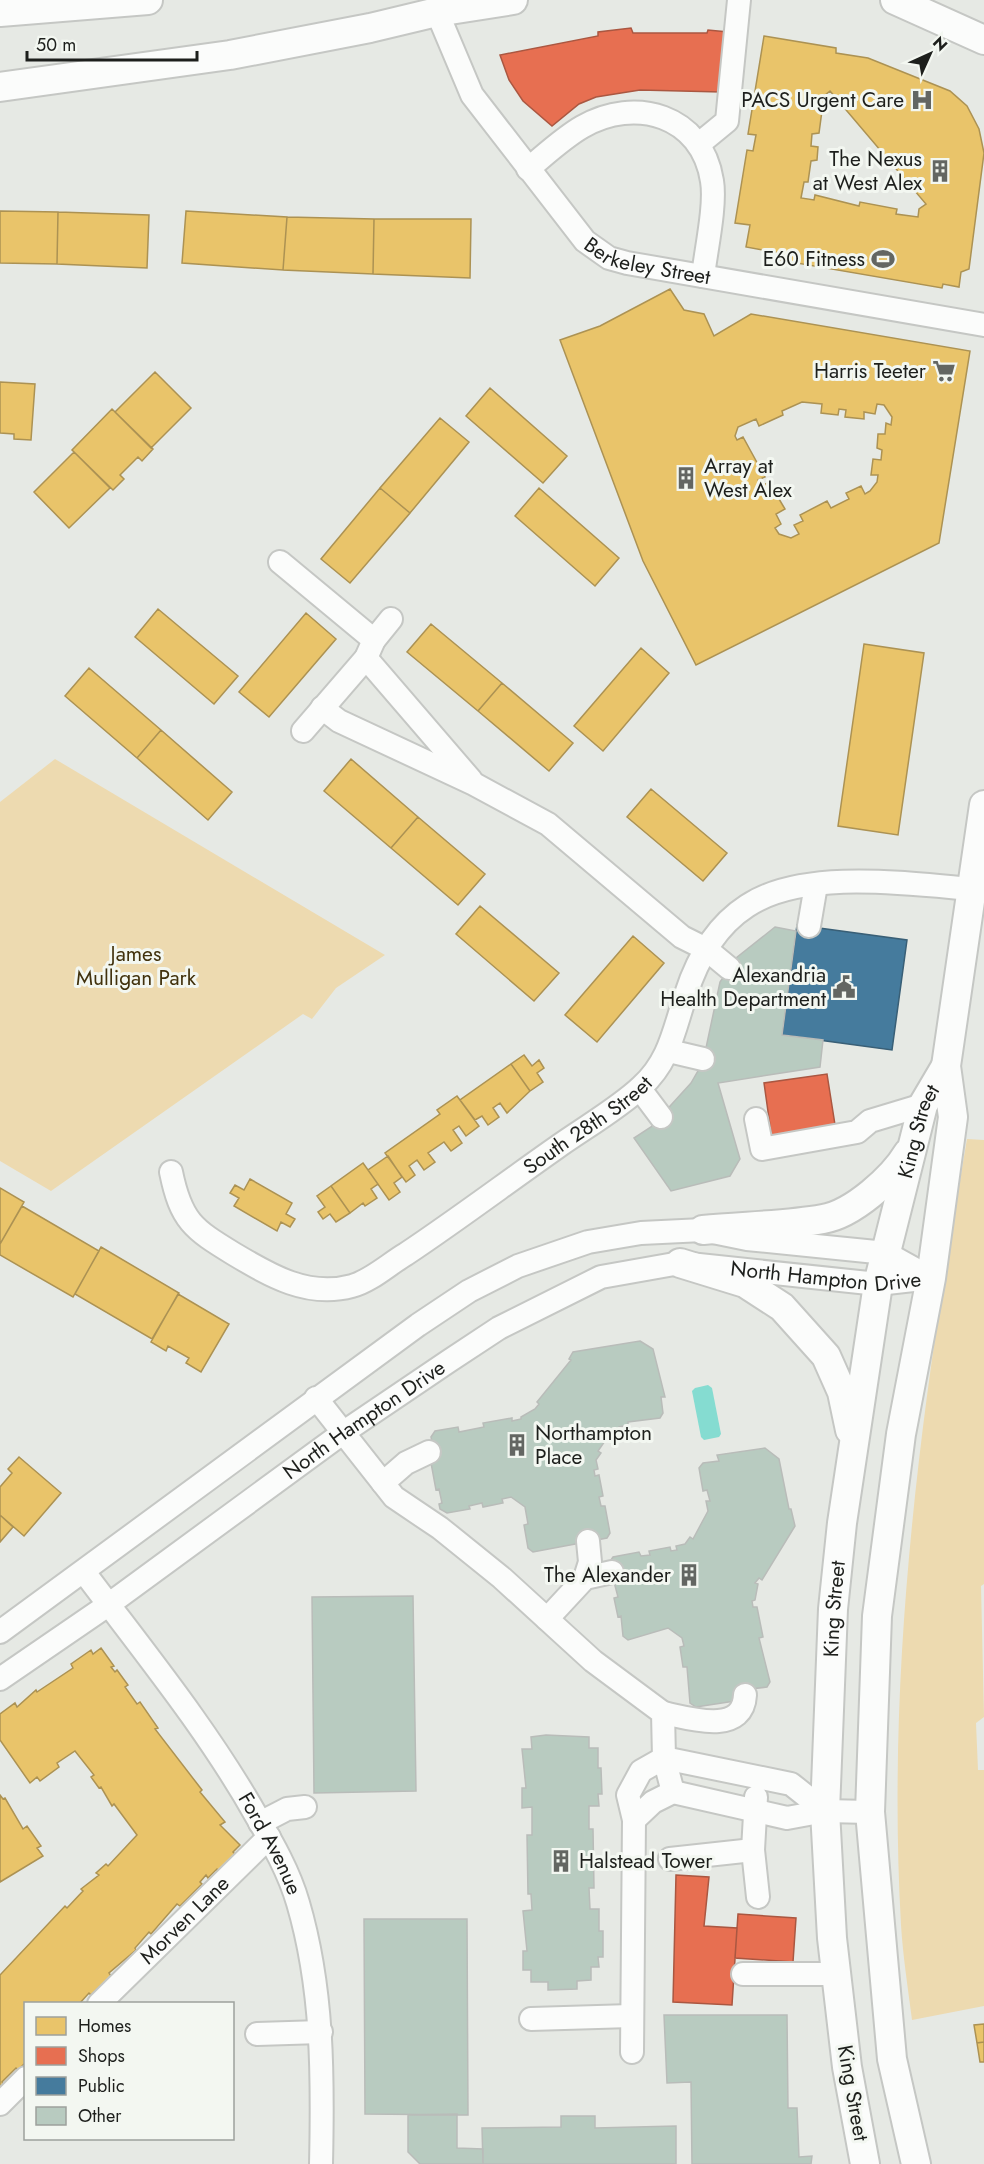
<svg xmlns="http://www.w3.org/2000/svg" width="984" height="2164" viewBox="0 0 984 2164" font-family="Jost,sans-serif">
	<style>
		.green { fill: #eddab0 }
		.water { fill: #85dcd1 }
		.homes { fill: #e9c46a; stroke: #ac9253; stroke-width: 1.5; fill-rule: evenodd }
		.shops { fill: #e76f51; stroke: #aa5741; stroke-width: 1.5 }
		.public { fill: #457b9d; stroke: #395f76; stroke-width: 1.5 }
		.building { fill: #b8cbc0; stroke: #b9bcb9; stroke-width: 1.5 }
		.lines { fill: none; stroke-linecap: round; stroke-linejoin: round }
		.minor-casing { stroke: #c5c7c4; stroke-width: 26 }
		.major-casing { stroke: #c5c7c4; stroke-width: 32 }
		.minor { stroke: #fbfcfb; stroke-width: 22 }
		.major { stroke: #fbfcfb; stroke-width: 28 }
		.labels { text-anchor: middle; stroke-width: 6; stroke-linejoin: round; paint-order: stroke }
		.poi-label { font-size: 21px; fill: #1d1f1c; stroke: #f3f7f1; text-anchor: end }
		.street-label { font-size: 21px; fill: #1d1f1c; stroke: #f3f7f1 }
		.park-label { font-size: 21px; fill: #41310c; stroke: #f3f7f1 }
	</style>
	<rect width="100%" height="100%" fill="#e6e9e4"/>
	<path class="green" d="M55 759 385 955 336 988 312 1019 303 1014 51 1191 0 1161V802Z
		M967 1139 984 1140V1584L981 1586 984 1717 976 1723 978 1770H984V2006L912 2020C908 1988 903 1957 901 1925 886 1661 922 1399 967 1139Z"/>
	<path class="water" d="M708 1385 712 1388 721 1434 719 1437 704 1440 701 1437 692 1391 695 1388Z"/>
	<path class="homes" d="M764 36 836 48V53L868 58 950 91 967 106 979 129 984 153 969 269 961 272 959 287 943 284 942 288 779 260 780 253 746 247 750 225 735 223 747 150 753 151 756 135 748 134ZM830 91 926 204 919 209 918 217 896 214 897 209 860 202 859 206 815 195 814 200 801 198 804 182H808L811 161 817 160 818 147 811 146 812 134 819 133 824 96Z
		M0 211 58 212 57 264 0 263Z
		M186 211 287 217 283 270 182 263Z
		M58 212 149 215 147 268 57 264Z
		M287 217 374 219 373 274 283 270Z
		M374 219H471L470 278 373 274Z
		M670 289 684 310 704 314 714 336 751 314 970 351 939 543 696 665 643 561 560 340 600 326ZM802 402 822 404 821 413 838 415 839 409 846 410 845 417 864 419V412L875 414 877 404 884 405 892 417 891 425 886 423 885 434H878L877 448 882 450 881 460 873 459 871 475H878L877 482 870 491 865 494 861 486 846 493 849 499 831 508 827 501 800 515 803 521 794 525 799 534 791 538 779 534 775 528 781 524 776 514 785 509 769 482 762 486 758 480 765 477 743 437 737 440 735 436 738 427 756 419 759 426 783 415 782 411Z
		M155 372 191 408 151 448 115 412Z
		M0 382 35 384 31 440 14 439V434L0 433Z
		M490 388 567 456 543 483 466 416Z
		M112 409 153 449 142 461 138 457 120 475 124 479 113 490 72 450Z
		M440 418 469 442 410 513 380 488Z
		M74 452 110 488 69 528 34 492Z
		M380 488 410 513 350 583 321 559Z
		M539 488 619 558 595 586 515 516Z
		M158 609 238 676 214 704 135 637Z
		M306 613 336 639 269 717 239 692Z
		M431 624 502 683 478 711 407 652Z
		M864 644 924 653 898 835 838 826Z
		M641 648 669 673 603 751 574 726Z
		M89 668 161 730 137 758 65 696Z
		M502 683 573 743 549 771 478 711Z
		M161 730 232 792 208 820 137 758Z
		M351 759 418 817 391 848 324 791Z
		M651 789 727 853 703 881 627 817Z
		M418 817 485 874 458 905 391 848Z
		M480 906 559 973 534 1001 456 934Z
		M633 936 664 963 597 1042 565 1015Z
		M524 1055 532 1066 539 1060 544 1068 537 1073 543 1082 530 1091 511 1064Z
		M511 1064 530 1091 507 1113 500 1103 493 1108 499 1117 488 1125 482 1116 475 1120 460 1100Z
		M457 1096 479 1126 466 1136 459 1126 453 1130 462 1143 451 1151 444 1142 428 1153 435 1162 424 1170 417 1160 409 1166 415 1175 406 1182 385 1153 440 1114 437 1110Z
		M388 1156 402 1177 394 1183 400 1192 389 1200 368 1170Z
		M363 1163 378 1184 371 1189 377 1198 365 1206 363 1203 350 1213 331 1186Z
		M250 1179 292 1203 286 1214 295 1219 290 1227 281 1222 277 1231 234 1206 239 1198 230 1193 235 1185 244 1190Z
		M331 1186 350 1213 336 1222 330 1214 323 1219 318 1212 325 1207 317 1196Z
		M0 1188 24 1202 0 1244Z
		M22 1206 99 1251 73 1297 0 1255V1244Z
		M101 1247 179 1293 152 1339 75 1294Z
		M178 1294 229 1324 201 1372 186 1363 189 1358 168 1346 166 1351 151 1342Z
		M19 1457 61 1493 24 1536 0 1515V1487L12 1473 8 1469Z
		M0 1515 13 1527 0 1542Z
		M101 1648 114 1666 111 1667 115 1672 117 1670 128 1685 125 1687 137 1704 140 1702 158 1728 155 1729 202 1790 200 1792 225 1822 220 1825 240 1845 233 1852 236 1855 220 1872 217 1869 208 1878 206 1875 200 1882 202 1884 180 1906 177 1904 151 1934 149 1932 135 1948 136 1950 109 1973 111 1976 91 1995 89 1993 79 2004H26V2062L18 2070 16 2068 2 2082 3 2084 0 2087V1975L65 1906 67 1908 83 1891 81 1889 99 1875 96 1873 106 1864 108 1866 137 1835 114 1804 112 1806 101 1787 99 1788 91 1777 94 1775 75 1751 57 1763 59 1767 40 1781 37 1777 30 1783 0 1740V1714L15 1703 17 1707 36 1690 37 1692 73 1668 71 1664 91 1650 93 1654Z
		M0 1795 3 1799 5 1798 23 1829 27 1826 41 1846 37 1848 43 1856 0 1882Z
		M984 2024V2042L977 2043 974 2025Z
		M984 2042V2062H980L977 2043Z"/>
	<path class="shops" d="M631 28 633 33H707L708 30 728 32 721 92 640 90 596 97 579 104 552 126 523 101 509 80 500 55 598 36V32Z
		M827 1074 836 1131 772 1140 764 1083Z
		M676 1875 709 1877 704 1926 737 1928 732 2005 673 2002Z
		M738 1914 796 1918 793 1962 735 1958Z"/>
	<path class="public" d="M797 925 907 940 892 1050 782 1035Z"/>
	<path class="building" d="M775 927 796 931 782 1035 823 1040 820 1067 718 1083 740 1159 730 1176 671 1191 634 1138 651 1127 691 1083 703 1062 720 982 736 958Z
		M640 1341 653 1349 665 1397H661L663 1413 660 1418 628 1422V1425L619 1427 610 1440 607 1438 598 1451 601 1453 596 1460 598 1469 594 1470 595 1476 599 1475 603 1496 599 1497 601 1506H605L610 1533 607 1538 533 1552 528 1548 524 1525 528 1524 525 1507 511 1497 502 1499 503 1503 483 1507 482 1503 469 1506 470 1509 447 1513 440 1509 439 1504 442 1503 439 1489 436 1490 429 1452H434L431 1437 435 1431 458 1427 459 1432 484 1427 483 1423 512 1418V1421L521 1419V1417L535 1409 539 1404 537 1402 571 1360 569 1359 573 1352Z
		M765 1448 779 1459 789 1509H791L795 1526 762 1580 759 1578 755 1583 758 1584 755 1600 752 1601 753 1607H757L763 1637 759 1638 770 1682 767 1687 751 1689 735 1701 696 1707 690 1703 687 1667H683L680 1647 684 1646 682 1638 668 1628 628 1640 623 1636 621 1616 618 1617 614 1598 618 1597 609 1563 613 1557 639 1552 641 1556 650 1555 649 1551 670 1547 671 1551 677 1550 676 1546 685 1544 690 1537 693 1539 708 1511 706 1501H710L707 1490 703 1491 699 1468 703 1463 719 1461 717 1455Z
		M413 1596 416 1791 314 1793 312 1597Z
		M546 1735 589 1737V1748H598V1768H601L602 1794H598L599 1806H589V1829H593L594 1888H589L590 1909H599V1931H603V1957H598L599 1967H591V1980L577 1981V1989L548 1990V1982H531V1970H523V1951H527L523 1911 532 1910 531 1894H528L527 1835H532V1807L522 1808V1788H526L522 1749H532L531 1737Z
		M364 1919H467L468 2115 365 2114Z
		M664 2015H787L788 2108H797L799 2157 812 2156 811 2164H692L691 2082 667 2083Z
		M457 2114V2148L483 2149V2164H420L408 2152V2115Z
		M561 2116H595V2128L676 2126V2164H483L482 2128 561 2127Z"/>
	<g class="lines">
		<g class="minor-casing">
			<g id="minor">
				<path id="s1" d="M438 0 437 12 472 95 585 241 609 258 627 263 984 325"/>
				<path d="M699 144 727 121 739 0"/>
				<path d="M528 169C545 155 563 138 582 127 635 96 702 115 712 181 716 205 706 250 703 276"/>
				<path d="M280 562 374 640"/>
				<path d="M366 658 471 780"/>
				<path d="M322 708 339 721 474 784 548 824 682 937 706 949 729 968"/>
				<path d="M303 731 366 658 374 640 391 619"/>
				<path d="M809 926 816 885"/>
				<path d="M669 1051 703 1059"/>
				<path d="M640 1089 661 1117"/>
				<path d="M756 1119 762 1149 857 1132 870 1121 923 1105"/>
				<path id="s2" d="M171 1172C181 1221 193 1229 234 1254 271 1276 308 1298 352 1286 371 1281 389 1264 406 1254 457 1220 506 1183 556 1148 581 1130 619 1108 641 1087 670 1061 674 1029 686 994 697 960 716 926 747 906 805 867 917 885 984 890"/>
				<path d="M316 1398 394 1497 440 1528 502 1578 593 1661 663 1713 664 1758 673 1792"/>
				<path d="M383 1483 406 1463 429 1452"/>
				<path id="s3" d="M84 1572C144 1652 208 1730 257 1817 273 1844 289 1872 298 1903 323 1988 323 2076 321 2164"/>
				<path d="M585 1578 590 1562 588 1541"/>
				<path d="M547 1619 585 1578 612 1572"/>
				<path d="M0 1632 418 1325 469 1291 518 1266 588 1242 641 1233 703 1230 747 1239 886 1253 931 1278"/>
				<path id="s4" d="M0 1679 108 1605 344 1432 449 1361 499 1328 601 1277 680 1263 878 1284 931 1278"/>
				<path d="M663 1713C688 1718 743 1736 745 1695"/>
				<path d="M756 1797 753 1850 758 1897"/>
				<path d="M634 1820 653 1802 673 1792 787 1818 825 1811 870 1812"/>
				<path d="M260 1823 287 1809 305 1807"/>
				<path d="M670 1859 753 1850"/>
				<path d="M743 1974H836"/>
				<path id="s5" d="M99 2004 269 1837"/>
				<path d="M531 2019 631 2016"/>
				<path d="M257 2034 321 2032"/>
				<path d="M632 2052 634 1820 628 1795 641 1771 664 1758 791 1784 825 1811"/>
				<path d="M0 2104 26 2078"/>
			</g>
		</g>
		<g class="major-casing">
			<g id="major">
				<path d="M895 0 984 40"/>
				<path d="M0 12 148 0"/>
				<path d="M0 87 230 55 370 28 437 12 513 0"/>
				<path d="M703 1230C742 1226 784 1226 823 1219 853 1214 893 1178 908 1153"/>
				<path d="M680 1263 745 1283 782 1307 826 1356 842 1392 850 1430"/>
				<path id="s6" d="M865 2164 847 2067 832 1938 825 1811 833 1609 842 1523 878 1284 923 1105 946 1066"/>
				<path d="M916 2164 892 2059 870 1812 877 1616 901 1434 931 1278 953 1117 946 1066 984 805"/>
			</g>
		</g>
		<use href="#minor" class="minor"/>
		<use href="#major" class="major"/>
	</g>
	<defs>
		<g id="hospital-bare" transform="scale(1.8)"><path d="M-5-5h3v3.5h4V-5h3V5h-3V1.5h-4V5h-3Z" fill="#636662" stroke="#f3f7f1" stroke-width="2.5" paint-order="stroke"/></g>
		<g id="building-bare" transform="scale(1.8)"><path d="M-4-6H4V6H1V3H-1V6H-4ZM-2.5-4.3h1.7v1.8h-1.7ZM.8-4.3h1.7v1.8H.8ZM-2.5-1h1.7V.8h-1.7ZM.8-1h1.7V.8H.8Z" fill="#636662" stroke="#f3f7f1" stroke-width="2.5" paint-order="stroke"/></g>
		<g id="stadium-bare" transform="scale(1.8)"><path d="M0-5a6.5 5 0 1 0 0 10a6.5 5 0 1 0 0-10ZM-3.5-1.8h7v3.6h-7Z" fill="#636662" stroke="#f3f7f1" stroke-width="2.5" paint-order="stroke"/></g>
		<g id="supermarket-bare" transform="scale(1.8)"><path d="M-6-5.5h2.5l.6 2H6L4.5 2H-2.5L-4.4-4H-6ZM-1.5 3.2a1.3 1.3 0 1 0 .1 0ZM3 3.2a1.3 1.3 0 1 0 .1 0Z" fill="#636662" stroke="#f3f7f1" stroke-width="2.5" paint-order="stroke"/></g>
		<g id="civic-bare" transform="scale(1.8)"><path d="M-.6-6.5H3V-4.5H.6V-3L4-1V1h2V6H-6V1h2V-1L-.6-3ZM-1.2 2.5V6h2.4V2.5Z" fill="#636662" stroke="#f3f7f1" stroke-width="2.5" paint-order="stroke"/></g>
	</defs>
	<g fill-rule="evenodd">
		<use href="#hospital-bare" x="922" y="100"/>
		<use href="#building-bare" x="940" y="171"/>
		<use href="#stadium-bare" x="883" y="259"/>
		<use href="#supermarket-bare" x="944" y="371"/>
		<use href="#building-bare" x="686" y="478"/>
		<use href="#civic-bare" x="844" y="987"/>
		<use href="#building-bare" x="517" y="1445"/>
		<use href="#building-bare" x="689" y="1575"/>
		<use href="#building-bare" x="561" y="1861"/>
	</g>
	<g class="labels">
		<g class="poi-label">
			<text x="904" y="107">PACS Urgent Care</text>
			<text x="922" y="166">The Nexus<tspan x="922" dy="24">at West Alex</tspan></text>
			<text x="865" y="266">E60 Fitness</text>
			<text x="926" y="378">Harris Teeter</text>
			<text x="704" y="473" text-anchor="start">Array at<tspan x="704" dy="24">West Alex</tspan></text>
			<text x="826" y="982">Alexandria<tspan x="826" dy="24">Health Department</tspan></text>
			<text x="535" y="1440" text-anchor="start">Northampton<tspan x="535" dy="24">Place</tspan></text>
			<text x="671" y="1582">The Alexander</text>
			<text x="579" y="1868" text-anchor="start">Halstead Tower</text>
		</g>
		<g class="street-label">
			<text dy="7" stroke="none"><textPath href="#s1" startOffset="354">Berkeley Street</textPath></text>
			<text dy="7" stroke="none"><textPath href="#s2" startOffset="520">South 28th Street</textPath></text>
			<text dy="7" stroke="none"><textPath href="#s6" startOffset="1044">King Street</textPath></text>
			<text dy="7" stroke="none"><textPath href="#s4" startOffset="951">North Hampton Drive</textPath></text>
			<text dy="7" stroke="none"><textPath href="#s4" startOffset="447">North Hampton Drive</textPath></text>
			<text dy="7" stroke="none"><textPath href="#s6" startOffset="558">King Street</textPath></text>
			<text dy="7" stroke="none"><textPath href="#s3" startOffset="330">Ford Avenue</textPath></text>
			<text dy="7" stroke="none"><textPath href="#s5" startOffset="120">Morven Lane</textPath></text>
			<text transform="translate(853 2093) rotate(80)" y="7">King Street</text>
		</g>
		<g class="park-label">
			<text x="136" y="961">James<tspan x="136" dy="24">Mulligan Park</tspan></text>
		</g>
	</g>
	<rect x="24" y="2002" width="210" height="138" fill="#f3f7f1" stroke="#9da19c" stroke-width="1.5"/>
	<rect x="36" y="2017" width="30" height="18" fill="#e9c46a" stroke="#9da19c" stroke-width="1.5"/>
	<text x="78" y="2032" font-size="18" fill="#1d1f1c">Homes</text>
	<rect x="36" y="2047" width="30" height="18" fill="#e76f51" stroke="#9da19c" stroke-width="1.5"/>
	<text x="78" y="2062" font-size="18" fill="#1d1f1c">Shops</text>
	<rect x="36" y="2077" width="30" height="18" fill="#457b9d" stroke="#9da19c" stroke-width="1.5"/>
	<text x="78" y="2092" font-size="18" fill="#1d1f1c">Public</text>
	<rect x="36" y="2107" width="30" height="18" fill="#b8cbc0" stroke="#9da19c" stroke-width="1.5"/>
	<text x="78" y="2122" font-size="18" fill="#1d1f1c">Other</text>
	<g transform="translate(930 54) rotate(45)" stroke="#f3f7f1" stroke-width="4.5" paint-order="stroke">
	<path d="M0-4.5L10 22L0 15L-10 22Z" fill="#1d1f1c"/>
	<text y="-9" font-size="16" font-weight="bold" text-anchor="middle" fill="#1d1f1c">N</text>
	</g>
	<path d="M27 51v9h170v-9" fill="none" stroke="#1d1f1c" stroke-width="3"/>
	<text x="36" y="51" font-size="18" fill="#1d1f1c" stroke="#f3f7f1" stroke-width="4.5" paint-order="stroke">50 m</text>
</svg>
